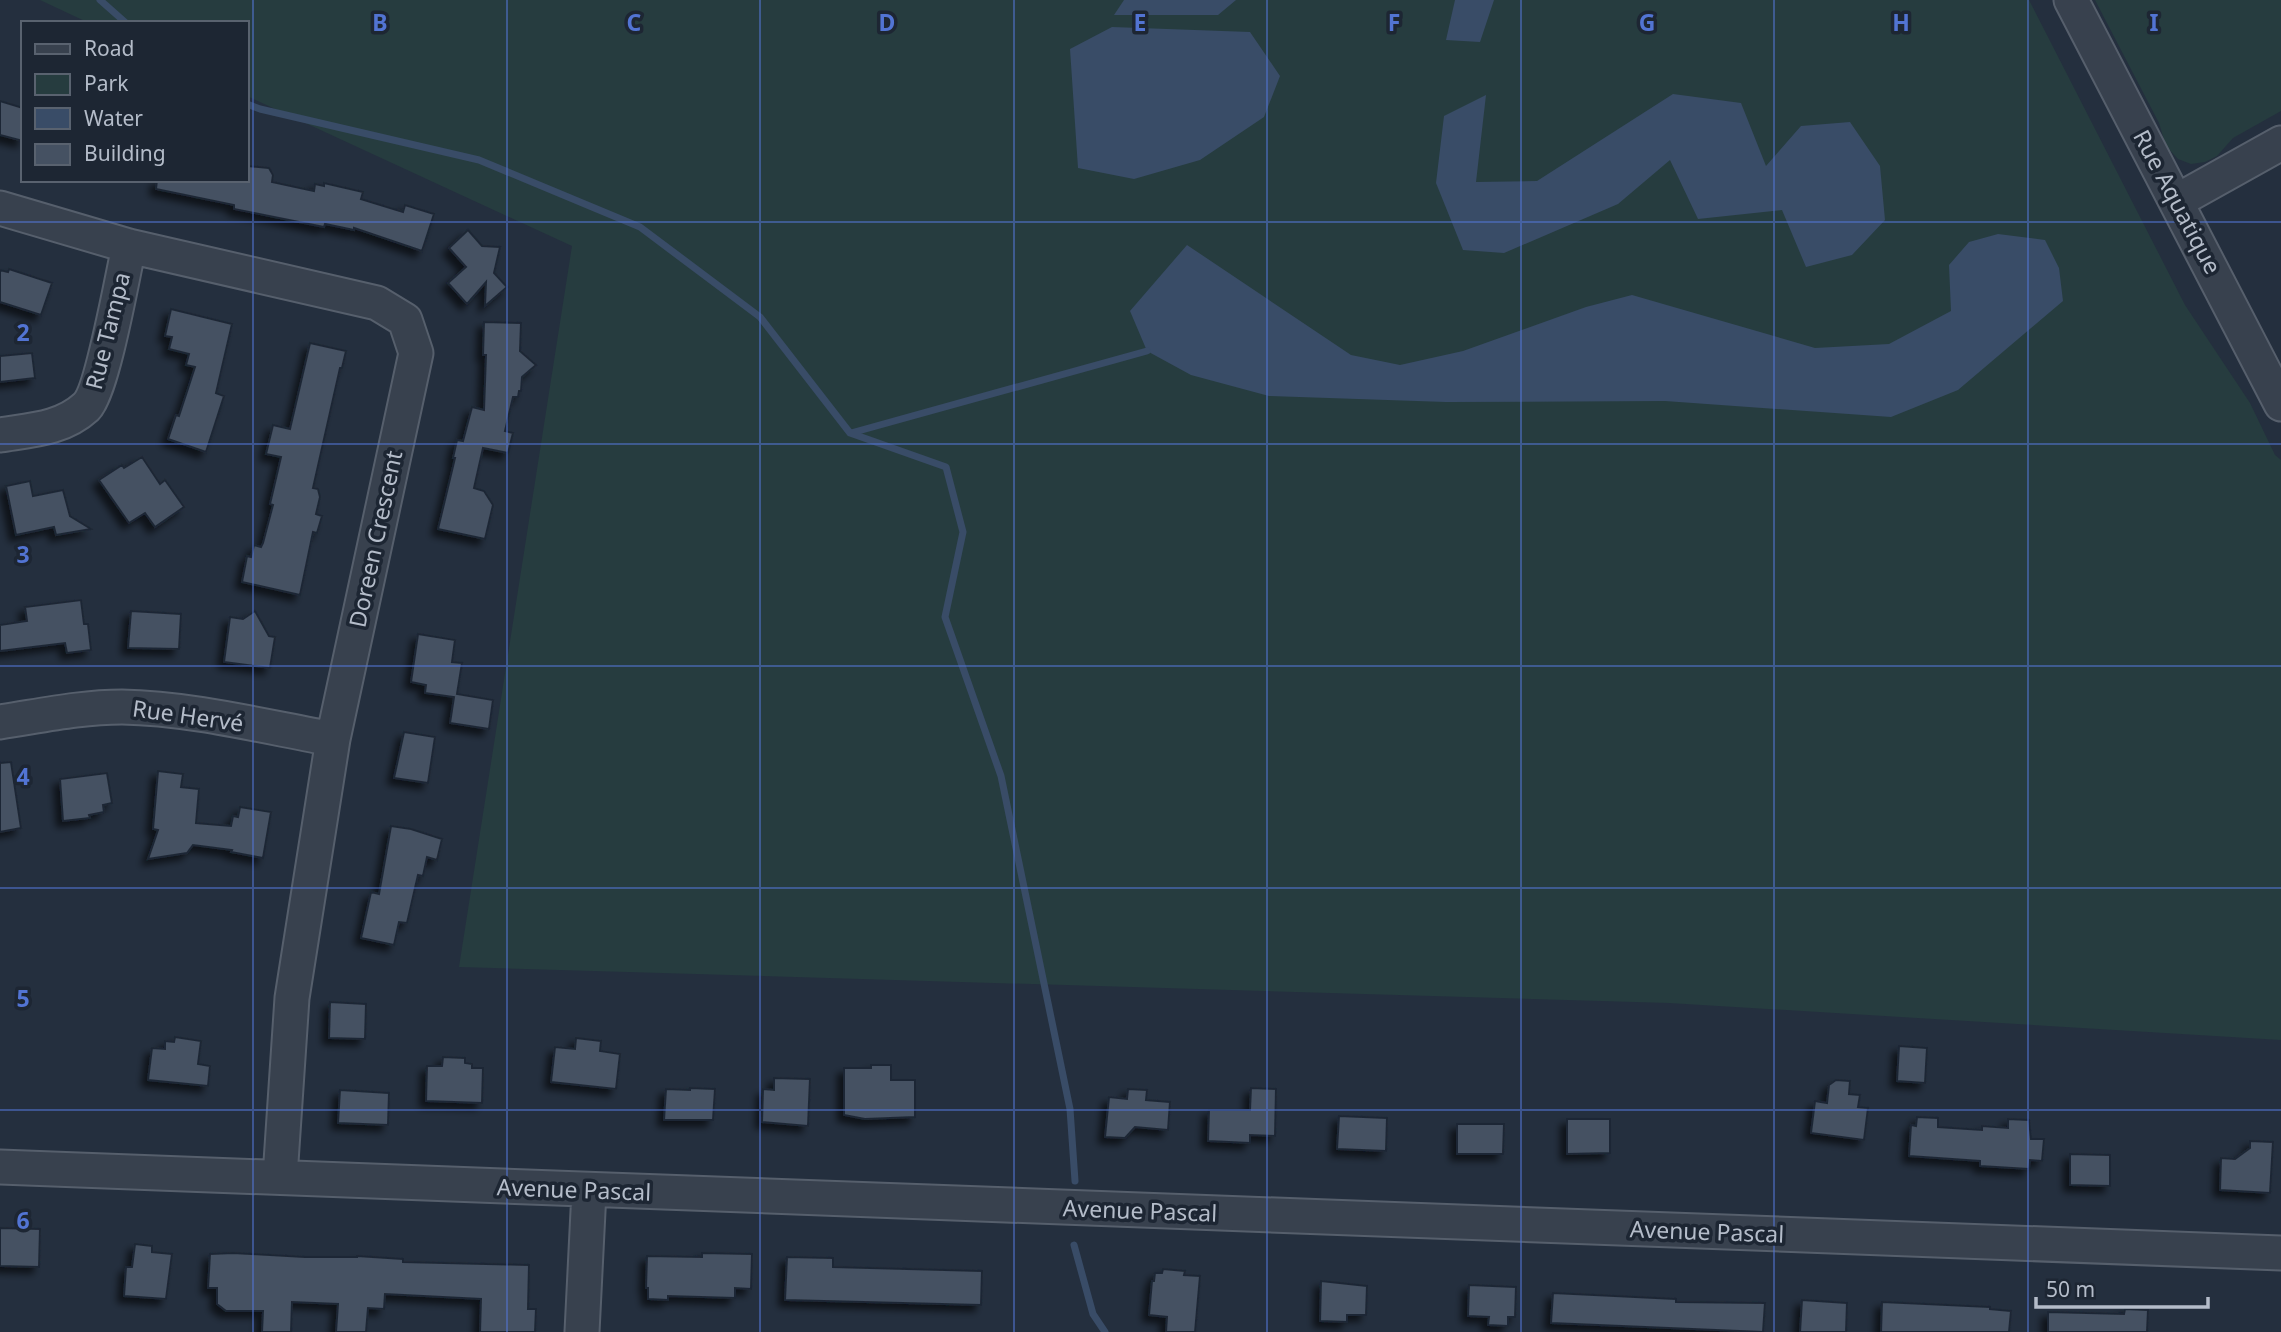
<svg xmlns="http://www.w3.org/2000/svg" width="2281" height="1332" viewBox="0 0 2281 1332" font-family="'Noto Sans',sans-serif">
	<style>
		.green { fill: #263c3f }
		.water { fill: #394c67 }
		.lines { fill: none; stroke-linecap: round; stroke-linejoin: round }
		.stream { stroke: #394c67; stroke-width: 7 }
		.building { fill: #455162; stroke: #1f2835; stroke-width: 2; filter: url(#shadow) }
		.minor-casing { stroke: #565f6c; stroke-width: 37 }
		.minor { stroke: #38414e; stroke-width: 33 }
		.grid { fill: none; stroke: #5274d3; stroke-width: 2; stroke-opacity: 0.55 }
		.labels { text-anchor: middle; stroke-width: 7; stroke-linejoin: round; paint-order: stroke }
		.street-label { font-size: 23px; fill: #b4bcc9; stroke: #1d2633 }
		.grid-label { font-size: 23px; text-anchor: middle; font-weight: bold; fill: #5274d3; stroke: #1d2633; stroke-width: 7; stroke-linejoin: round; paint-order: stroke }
	</style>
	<defs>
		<filter id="shadow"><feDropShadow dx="-6" dy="6" stdDeviation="3.5" flood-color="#0009"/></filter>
	</defs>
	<rect width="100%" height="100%" fill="#242f3e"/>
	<path class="green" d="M40 0H2029L2185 305 2250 403 2275 455 2281 460V1040L1669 1003 459 967 572 246 247 96V23H89Z
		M2095 0H2281V111L2233 138 2217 156 2205 162 2191 164 2178 159 2166 146 2159 123Z"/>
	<path class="water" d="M1124 0H1236L1218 15H1114Z
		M1455 0H1494L1480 42 1446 40Z
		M1112 27 1250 32 1280 76 1264 117 1200 160 1134 179 1078 168 1070 49Z
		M1673 94 1741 103 1766 166 1801 126 1850 122 1880 166 1885 220 1852 255 1806 267 1782 210 1698 219 1670 160 1618 204 1504 253 1463 250 1436 183 1444 116 1486 95 1476 182 1537 181Z
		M1998 234 2045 240 2059 268 2063 301 1958 390 1891 417 1665 401 1446 402 1269 396 1191 375 1147 351 1130 311 1187 245 1351 355 1400 365 1463 351 1586 307 1632 295 1815 348 1889 344 1951 311 1949 265 1969 242Z"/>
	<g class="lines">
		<path class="stream" d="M100 0 126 23
			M247 104 260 109 479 160 640 227 760 317 850 433 946 467 963 532 945 617 1001 776 1070 1109 1075 1181
			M851 433 1147 351
			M1074 1245 1093 1314 1105 1332"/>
	</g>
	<path class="building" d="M0 101 23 108V141L0 135Z
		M247 166 269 168 273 175 272 182 314 191 315 184 324 186V183L363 192 361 199 403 212 405 205 434 214 422 251 354 228V230L325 224 324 227 234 209V205L156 189 157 180H247Z
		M468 230 482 246 500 247 494 273 507 287 485 306 486 282 467 304 448 283 466 267 449 248Z
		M9 269 52 283 41 315 0 302V270L8 272Z
		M171 309 232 324 216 393 224 396 206 452 168 439 176 415 179 416 195 367 186 365 189 354 169 349 172 337 165 336Z
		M484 322 521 323 520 351 536 365 522 377 521 391H519L518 397H513L505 431 513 433 508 453 483 448 474 488 484 491 493 505 485 539 438 529 455 458H453L457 440 463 441 472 407 484 410 486 355H483Z
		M310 343 346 351 342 368H340L313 488 318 489 320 497 316 514 322 516 317 533 313 532 300 595 242 582 247 556 251 557 254 545 261 547 263 543 273 505 270 504 281 457 266 454 273 425 290 429Z
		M32 353 35 378 0 382V356Z
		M142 457 160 484 165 480 184 507 155 527 145 513 129 523 99 480 122 465 124 468Z
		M30 481 33 496 63 490 70 516 91 529 56 535 54 527 16 535 6 486Z
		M81 600 84 624H88L91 650 67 653 65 643 0 651V625L27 621 25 607Z
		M131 611 181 614 179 649 128 648Z
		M255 611 269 636 275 637 270 668 224 662 230 617 243 619Z
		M418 634 455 640 452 662 462 663 457 694 493 700 489 729 450 723 454 697 425 693 426 685 411 682Z
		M404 732 435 737 428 783 394 778Z
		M11 762 21 828 0 832V763Z
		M158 771 183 774 181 787 199 789 196 823 231 826 233 816 238 817 240 807 271 812 263 858 231 852 232 850 193 845 187 853 148 859 158 830 153 829Z
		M107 773 112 803 103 805 104 812 89 815 90 818 63 821 60 779Z
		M391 826 411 829 442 839 437 860 427 857 423 876 418 875 407 923 399 922 394 945 361 938 371 892 379 894Z
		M330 1002 366 1004 365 1039 329 1038Z
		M175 1037 201 1041 198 1064 210 1066 208 1086 148 1080 152 1048 165 1049V1041L174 1042Z
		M576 1038 601 1041 600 1051 620 1054 616 1089 551 1082 555 1047 575 1049Z
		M1899 1046 1927 1048 1925 1083 1897 1081Z
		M443 1057 465 1058V1063L472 1064V1068H483L482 1103 426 1101 427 1066H442Z
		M871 1065H891V1080H915V1117L865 1119 844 1115V1068H871Z
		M774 1078 810 1079 808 1126 762 1122 763 1089 774 1090Z
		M1836 1080 1850 1081 1849 1094 1860 1095 1858 1107 1868 1108 1864 1140 1811 1133 1815 1101 1827 1103 1829 1085Z
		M690 1088 715 1089 713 1120H664L666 1089 690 1090Z
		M1251 1088 1276 1089 1275 1136 1250 1135V1143L1208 1141 1209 1110H1250Z
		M1128 1089 1147 1090 1146 1100 1170 1102 1168 1130 1135 1127 1125 1138 1105 1137 1109 1097 1127 1099Z
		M340 1090 389 1093 388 1125 338 1123Z
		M1339 1116 1387 1118 1386 1151 1337 1149Z
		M1917 1117 1938 1118V1127L1982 1130V1126L2008 1128V1119L2029 1120 2031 1139H2044L2042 1161 2030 1160 2029 1169 1980 1166V1161L1909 1156 1911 1125 1916 1126Z
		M1567 1119H1610V1153L1567 1154Z
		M1457 1124H1504L1503 1154H1457Z
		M2250 1141 2273 1142 2270 1193 2220 1190 2221 1158 2235 1159 2250 1148Z
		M2070 1154 2110 1155V1186L2070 1185Z
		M0 1228 40 1229 39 1267 0 1266Z
		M135 1244 152 1246V1252L172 1254 166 1299 124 1296 126 1267H132Z
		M233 1253 305 1257H357V1256L403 1259V1262L529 1265 528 1309H536L535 1332H480L481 1299 385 1294 384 1309 368 1308 366 1332H336L338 1304 292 1302 291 1332H262L263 1311H226L217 1304V1288H208L210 1254Z
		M702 1253 752 1254 751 1289 735 1288V1298L668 1296V1300L648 1299V1288H646L647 1256 702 1257Z
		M787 1257 833 1258V1267L982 1271 981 1305 785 1300Z
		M1163 1269 1185 1271 1184 1275 1200 1276 1195 1332H1166L1167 1317 1149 1315 1152 1281H1154L1155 1273H1162Z
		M1321 1281 1367 1286 1366 1315H1347V1322L1320 1321Z
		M1469 1285 1516 1287 1515 1317H1508V1326L1488 1325 1489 1317 1468 1316Z
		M1553 1293 1676 1299V1302L1765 1303 1763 1332 1551 1323Z
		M1802 1300 1847 1303 1846 1332H1800Z
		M1882 1302 1990 1307V1309L2011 1311 2009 1332H1881Z
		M2125 1309 2148 1310 2147 1332H2048V1312L2124 1314Z"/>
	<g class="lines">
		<g class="minor-casing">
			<path id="minor" d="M2071 0 2281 404
				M2177 201 2281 143
				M0 208 129 246 377 303 405 320 416 353 333 739 292 998 280 1177
				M0 435C31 430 62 429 86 407 102 392 123 274 129 246
				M0 722C40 716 81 707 122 707 190 708 266 727 333 739
				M0 1167 2281 1253
				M582 1332 589 1191"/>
		</g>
		<use href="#minor" class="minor"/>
	</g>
	<path class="grid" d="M253 0V1332M507 0V1332M760 0V1332M1014 0V1332M1267 0V1332M1521 0V1332M1774 0V1332M2028 0V1332M0 222H2281M0 444H2281M0 666H2281M0 888H2281M0 1110H2281"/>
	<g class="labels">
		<g class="street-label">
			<text transform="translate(2177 202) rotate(62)" y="8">Rue Aquatique</text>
			<text transform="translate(108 331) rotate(-76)" y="8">Rue Tampa</text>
			<text transform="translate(376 539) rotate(-78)" y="8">Doreen Crescent</text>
			<text transform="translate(188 716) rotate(8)" y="8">Rue Hervé</text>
			<text transform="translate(574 1190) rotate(2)" y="8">Avenue Pascal</text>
			<text transform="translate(1140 1211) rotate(2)" y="8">Avenue Pascal</text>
			<text transform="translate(1707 1232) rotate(2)" y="8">Avenue Pascal</text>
		</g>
	</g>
	<g class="grid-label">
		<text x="380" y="31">B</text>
		<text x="634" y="31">C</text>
		<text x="887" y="31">D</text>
		<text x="1140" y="31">E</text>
		<text x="1394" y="31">F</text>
		<text x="1647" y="31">G</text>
		<text x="1901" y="31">H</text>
		<text x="2154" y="31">I</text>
		<text x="23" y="341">2</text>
		<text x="23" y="563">3</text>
		<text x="23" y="785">4</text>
		<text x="23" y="1007">5</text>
		<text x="23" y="1229">6</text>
	</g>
	<rect x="21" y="21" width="228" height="161" fill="#1d2633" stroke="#59626f" stroke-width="2"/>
	<rect x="35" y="44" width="35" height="10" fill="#38414e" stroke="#59626f" stroke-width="2"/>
	<text x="84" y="56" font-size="21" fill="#b4bcc9">Road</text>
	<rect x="35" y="74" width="35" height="21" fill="#263c3f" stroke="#59626f" stroke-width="2"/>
	<text x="84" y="91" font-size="21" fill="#b4bcc9">Park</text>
	<rect x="35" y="108" width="35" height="21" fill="#394c67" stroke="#59626f" stroke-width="2"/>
	<text x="84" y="126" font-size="21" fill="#b4bcc9">Water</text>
	<rect x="35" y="144" width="35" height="21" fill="#455162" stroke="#59626f" stroke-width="2"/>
	<text x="84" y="161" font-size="21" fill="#b4bcc9">Building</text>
	<path d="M2036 1297v10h172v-10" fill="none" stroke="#b4bcc9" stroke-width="3.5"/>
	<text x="2046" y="1297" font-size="21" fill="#b4bcc9" stroke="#1d2633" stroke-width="5" paint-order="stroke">50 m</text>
</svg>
